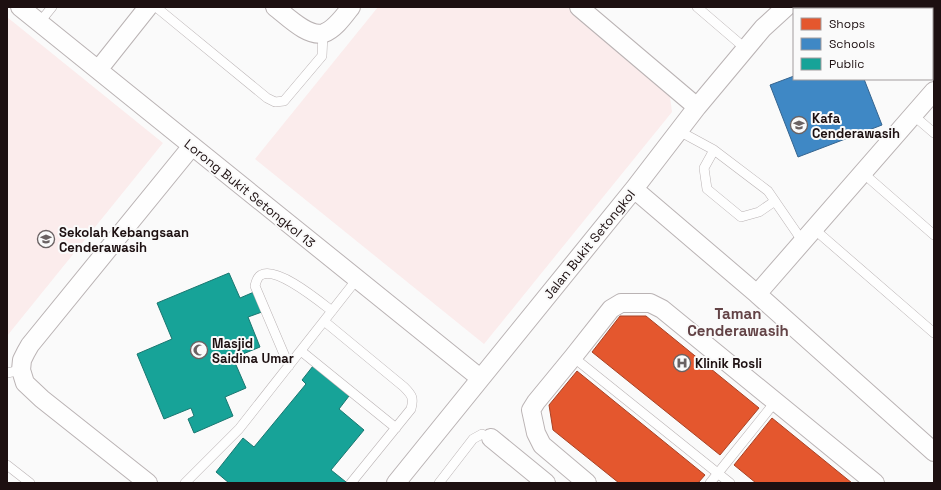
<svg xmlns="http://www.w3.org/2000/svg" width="941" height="490" viewBox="0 0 941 490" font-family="'Space Grotesk',sans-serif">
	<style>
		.green { fill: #fbecec }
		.shops { fill: #e4572e; stroke: #a84225 }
		.schools { fill: #3f88c5; stroke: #35648f }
		.public { fill: #17a398; stroke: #197770 }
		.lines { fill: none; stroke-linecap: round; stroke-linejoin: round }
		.lane-casing { stroke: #bab3b4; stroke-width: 10 }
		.street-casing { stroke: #bab3b4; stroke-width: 20 }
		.lane { stroke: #fefefe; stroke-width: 9 }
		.street { stroke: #fefefe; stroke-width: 18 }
		.labels { text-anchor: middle; stroke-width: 4; stroke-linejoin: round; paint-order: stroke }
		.poi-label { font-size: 13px; font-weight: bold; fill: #1d1011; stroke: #fafafa; text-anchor: start }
		.street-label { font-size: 13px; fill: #1d1011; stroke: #fafafa }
		.quarter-label { font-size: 15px; font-weight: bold; fill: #634346; stroke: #fafafa }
	</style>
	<rect width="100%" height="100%" fill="#fafafa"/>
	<path class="green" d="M378 7H571L669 89 672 112 484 344 255 159Z
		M7 17 163 143 7 336Z"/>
	<path class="shops" d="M620 316H646L759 408 720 455 592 352Z
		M577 371 705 475 698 483H619L553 430 549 405Z
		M772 418 852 483H756L734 465Z"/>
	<path class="schools" d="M848 7H928L929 9H845Z
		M794 76V79H864L882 125 798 157 770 85Z"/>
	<path class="public" d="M229 273 240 298 254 292 262 312 248 317 260 347 233 358 246 388 225 397 233 416 194 433 188 419 194 416 191 408 164 419 137 354 172 339 157 303Z
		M313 366 349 396 339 409 364 430 331 470 346 482 345 483H229L216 472 243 438 254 447 306 384 302 380Z"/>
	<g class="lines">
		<g class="lane-casing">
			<path id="lane" d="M156 7 267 98 275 102 284 101 322 56 323 33
				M697 7 746 49
				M39 23 52 7
				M932 63 934 66
				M913 115 934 133
				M679 131 714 150 768 191 803 242
				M714 150 704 168 707 189 741 217 759 212 775 201
				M863 173 934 235
				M814 229 934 333
				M324 321 404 387C412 395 414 398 411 409L351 483
				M301 351 396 428
				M573 357 730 483
				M289 366 255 286C256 282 257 277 261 275 277 266 319 301 332 311
				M7 373 21 370
				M7 465 30 483
				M185 483 239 429 357 279
				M439 483 473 439 482 434 491 438
				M710 483 775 402"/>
		</g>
		<g class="street-casing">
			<path id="street" d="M20 7 480 378
				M275 7C287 16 308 38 324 33 335 29 344 16 351 7
				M579 7 697 107
				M98 70 148 7
				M634 189 757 294 934 452
				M757 294 934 91
				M491 438 546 483
				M148 483 42 399 25 383 21 370 22 360 26 352 30 345 192 146
				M396 483 634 189 697 107 763 28 786 7
				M587 483 542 445 536 433 531 410 536 402 573 357 611 309 621 303H650L662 309 875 483"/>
		</g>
		<use href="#lane" class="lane"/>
		<use href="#street" class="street"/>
	</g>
	<defs>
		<g id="school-ring" transform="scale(0.9)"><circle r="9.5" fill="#fafafa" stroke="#6a6263" stroke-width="1.5"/><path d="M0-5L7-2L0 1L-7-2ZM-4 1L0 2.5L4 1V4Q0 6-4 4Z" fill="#6a6263"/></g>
		<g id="mosque-ring" transform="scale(0.9)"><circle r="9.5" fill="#fafafa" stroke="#6a6263" stroke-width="1.5"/><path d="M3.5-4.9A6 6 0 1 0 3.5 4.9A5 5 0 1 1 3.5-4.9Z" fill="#6a6263"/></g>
		<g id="hospital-ring" transform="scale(0.9)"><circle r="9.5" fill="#fafafa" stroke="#6a6263" stroke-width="1.5"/><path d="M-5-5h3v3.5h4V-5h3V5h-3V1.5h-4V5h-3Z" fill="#6a6263"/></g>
	</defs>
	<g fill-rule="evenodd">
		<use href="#school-ring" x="799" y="125"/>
		<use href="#school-ring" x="46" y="239"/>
		<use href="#mosque-ring" x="199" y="350"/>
		<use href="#hospital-ring" x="682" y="363"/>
	</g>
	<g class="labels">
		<g class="poi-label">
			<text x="812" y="123">Kafa<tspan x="812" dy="15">Cenderawasih</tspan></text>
			<text x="59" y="237">Sekolah Kebangsaan<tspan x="59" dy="15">Cenderawasih</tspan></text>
			<text x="212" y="348">Masjid<tspan x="212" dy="15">Saidina Umar</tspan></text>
			<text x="695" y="368">Klinik Rosli</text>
		</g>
		<g class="street-label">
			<text transform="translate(250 193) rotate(39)" y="5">Lorong Bukit Setongkol 13</text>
			<text transform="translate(589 244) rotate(-51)" y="5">Jalan Bukit Setongkol</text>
		</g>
		<g class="quarter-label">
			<text x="738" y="319">Taman<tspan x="738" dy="17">Cenderawasih</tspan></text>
		</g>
	</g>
	<rect width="941" height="490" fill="none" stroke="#1d1011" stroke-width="16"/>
	<rect x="793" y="8" width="140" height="72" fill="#fafafa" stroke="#a29c9d"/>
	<rect x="801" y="18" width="20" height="12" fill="#e4572e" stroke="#a29c9d"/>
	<text x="829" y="28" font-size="12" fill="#1d1011">Shops</text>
	<rect x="801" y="38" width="20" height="12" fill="#3f88c5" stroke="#a29c9d"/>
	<text x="829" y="48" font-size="12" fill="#1d1011">Schools</text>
	<rect x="801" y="58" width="20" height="12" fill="#17a398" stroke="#a29c9d"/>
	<text x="829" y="68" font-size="12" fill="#1d1011">Public</text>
</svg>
